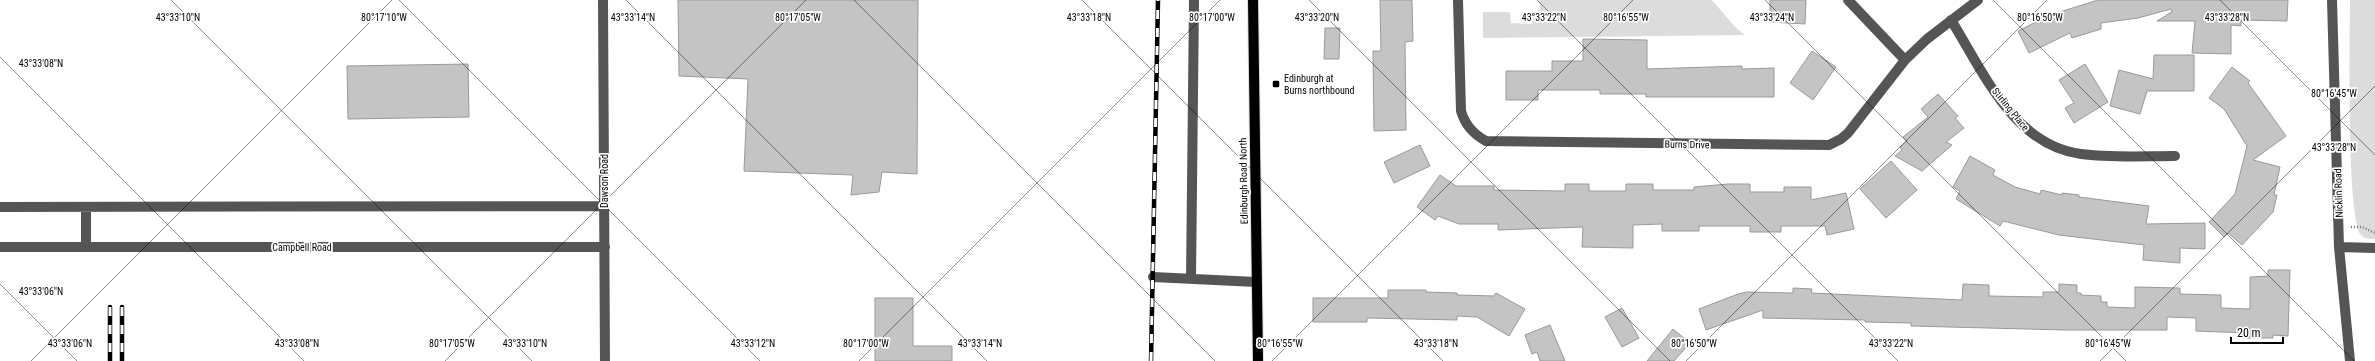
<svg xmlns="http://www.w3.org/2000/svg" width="2375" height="361" viewBox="0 0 2375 361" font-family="'Roboto Condensed',sans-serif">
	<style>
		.green { fill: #dcdcdc }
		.building { fill: #c4c4c4; stroke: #999 }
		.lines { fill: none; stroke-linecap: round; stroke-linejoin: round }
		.major-casing { stroke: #dbdbdb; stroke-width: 12 }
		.path { stroke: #777; stroke-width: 2.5; stroke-dasharray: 1 2; stroke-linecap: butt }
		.minor { stroke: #555; stroke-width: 10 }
		.major { stroke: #000; stroke-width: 10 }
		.rail-casing { stroke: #000; stroke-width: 4.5 }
		.rail { stroke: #fff; stroke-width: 3; stroke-dasharray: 9; stroke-linecap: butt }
		.ticks { fill: none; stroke: #000; stroke-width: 1; stroke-opacity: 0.45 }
		.poi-dot { fill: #000; stroke: #fff; stroke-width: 1.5 }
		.labels { text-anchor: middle; stroke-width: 3.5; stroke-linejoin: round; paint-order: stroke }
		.poi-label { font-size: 10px; fill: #000; stroke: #fff; text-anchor: start }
		.street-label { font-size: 10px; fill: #000; stroke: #fff }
		.ticks-label { font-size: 10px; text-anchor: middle; fill: #000; stroke: #fff; stroke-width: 3.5; stroke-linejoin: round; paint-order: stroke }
	</style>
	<rect width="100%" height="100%" fill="#fff"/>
	<path class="green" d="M1539 0H1712L1735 27 1745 35 1483 38V12H1507L1510 13 1511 23 1532 24 1534 16 1540 11Z
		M2350 0H2375V239C2370 239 2364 239 2361 235 2346 217 2350 34 2350 0Z"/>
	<path class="building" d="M678 0H918L917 174 882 172 879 192 851 195 853 175 744 171 748 79 679 76Z
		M1380 0H1412L1413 41 1405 42 1406 130 1374 131 1373 51H1381Z
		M1770 0H1806L1805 24 1770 22Z
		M2098 0H2288L2287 21 2241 20V26L2231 25V54L2192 53 2195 21H2157L2172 12 2171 9 2138 18 2101 23V29L2072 38 2070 33 2029 53 2018 31 2050 15Z
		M1325 28H1340L1339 59H1324Z
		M1583 39 1647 40V69L1742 66V69L1774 68V97H1646V94H1600V90H1538V100H1506V71H1552V61H1583Z
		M1812 51 1836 67 1813 100 1790 83Z
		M2154 55H2194V91H2147L2140 114 2110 106 2119 70 2153 79Z
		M468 64 469 117 348 119 347 66Z
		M2085 64 2108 102 2074 123 2065 108 2074 103 2059 80Z
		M2232 67 2250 81 2248 83 2286 136 2253 160 2280 167 2274 195H2277L2273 212 2242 245 2228 233 2224 237 2209 222 2235 194 2247 146 2224 109 2209 98Z
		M1938 94 1958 116 1955 118 1964 128 1946 142 1952 145 1922 171 1895 156 1902 150 1900 147 1907 141 1903 137 1928 117 1921 109Z
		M1420 145 1430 166 1394 183 1384 162Z
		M1970 156 1995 170 1993 175 2015 187 2040 194 2041 190 2062 195V193L2079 195V197L2149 206 2146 224 2205 223V249L2180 248V263L2143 260 2144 245 2059 235 2003 221 2000 226 1956 199 1960 191 1953 187Z
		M1891 161 1917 190 1886 218 1860 189Z
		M1440 175 1456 186H1494V190L1565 191V184H1589V191H1626V184H1653V190H1694V187L1728 184H1750V192H1784V187H1811V200L1846 193 1854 229 1827 235 1825 226H1781V232H1750V226H1699V231H1662V224L1633 225V248L1582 247 1583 227 1498 230V224H1459L1438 216 1435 220 1417 207Z
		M2268 270H2290L2288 336 2273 335V338H2247V333L2196 331V318L2167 317V330H2065L1911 326V323L1865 322V320L1763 318V310L1706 330 1699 309 1738 294 1747 292 1793 293V288L1812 289 1811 293 1962 300 1963 284 1989 285V296L2043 297V292H2059V284L2077 285V293H2081V295L2101 296V302H2107V307L2135 308V287L2180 288V294L2221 295V308L2250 309V277L2268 276Z
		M1388 290H1426V292L1457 293V295L1494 296 1496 293 1525 309 1509 336 1477 317 1457 316V320L1367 318V322H1313V298H1388Z
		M875 298H913V346H952V361H875Z
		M1622 308 1639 338 1622 347 1605 317Z
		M1550 325 1565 361H1540L1537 352 1532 354 1525 335Z
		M1673 329 1690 343 1674 361H1647Z"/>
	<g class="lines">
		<g class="major-casing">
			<path id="major" d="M1253 0 1258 361"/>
		</g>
		<path class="path" d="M2351 227H2362L2375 233"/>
		<path class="minor" d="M603 0 605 361
			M1458 0 1461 111C1465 125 1473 134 1486 141L1829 145 1841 139 1848 133 1905 60 1927 39 1978 0
			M1848 0 1905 60
			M2332 0 2339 247 2350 361
			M1951 20C1983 71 2013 145 2081 154 2111 158 2144 156 2175 156
			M0 207 604 206
			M0 247H605
			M86 247V207
			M2339 247 2375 248
			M1153 277 1256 282
			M1191 279 1194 0"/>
		<use href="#major" class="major"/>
		<g class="rail-casing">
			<path id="rail" d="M110 307V361
				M122 307V361
				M1151 361 1158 0"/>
		</g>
		<use href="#rail" class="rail"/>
	</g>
	<path class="ticks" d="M171 0 532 361M399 0 760 361M626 0 987 361M854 0 1215 361M1082 0 1443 361M1309 0 1670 361M1537 0 1898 361M1765 0 2126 361M1993 0 2354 361M2220 0 2375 155M0 57 304 361M0 284 77 361M31 361 392 0M445 361 806 0M859 361 1220 0M1272 361 1633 0M1686 361 2047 0M2100 361 2375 86"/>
	<rect class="poi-dot" x="1272" y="80" width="8" height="8" rx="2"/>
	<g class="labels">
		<g class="poi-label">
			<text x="1284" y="82">Edinburgh at<tspan x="1284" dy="12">Burns northbound</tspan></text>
		</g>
		<g class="street-label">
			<text transform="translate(2011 109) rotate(51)" y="4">Stirling Place</text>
			<text transform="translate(1687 144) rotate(1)" y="4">Burns Drive</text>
			<text transform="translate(604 181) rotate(-90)" y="4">Dawson Road</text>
			<text transform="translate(1243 181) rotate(-91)" y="4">Edinburgh Road North</text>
			<text transform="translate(2338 193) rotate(-92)" y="4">Nicklin Road</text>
			<text x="302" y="251">Campbell Road</text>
		</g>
	</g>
	<g class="ticks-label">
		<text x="2227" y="21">43°33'28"N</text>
		<text x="178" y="21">43°33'10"N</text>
		<text x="384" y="21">80°17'10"W</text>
		<text x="633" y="21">43°33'14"N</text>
		<text x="798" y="21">80°17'05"W</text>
		<text x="1089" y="21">43°33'18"N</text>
		<text x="1212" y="21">80°17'00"W</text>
		<text x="1317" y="21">43°33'20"N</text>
		<text x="1544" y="21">43°33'22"N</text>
		<text x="1772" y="21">43°33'24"N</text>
		<text x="2040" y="21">80°16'50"W</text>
		<text x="1626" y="21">80°16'55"W</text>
		<text x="41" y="67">43°33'08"N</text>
		<text x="2334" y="97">80°16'45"W</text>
		<text x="2334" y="151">43°33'28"N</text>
		<text x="41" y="295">43°33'06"N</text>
		<text x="70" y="347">43°33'06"N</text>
		<text x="297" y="347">43°33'08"N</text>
		<text x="452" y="347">80°17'05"W</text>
		<text x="525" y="347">43°33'10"N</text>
		<text x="753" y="347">43°33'12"N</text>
		<text x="866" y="347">80°17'00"W</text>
		<text x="980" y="347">43°33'14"N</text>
		<text x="1280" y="347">80°16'55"W</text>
		<text x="1436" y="347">43°33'18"N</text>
		<text x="1694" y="347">80°16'50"W</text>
		<text x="1891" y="347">43°33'22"N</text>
		<text x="2108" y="347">80°16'45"W</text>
	</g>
	<path d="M2231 337v6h52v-6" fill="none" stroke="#000000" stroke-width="2"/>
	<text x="2237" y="337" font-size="12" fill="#000000" stroke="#ffffff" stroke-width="3" paint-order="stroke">20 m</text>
</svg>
